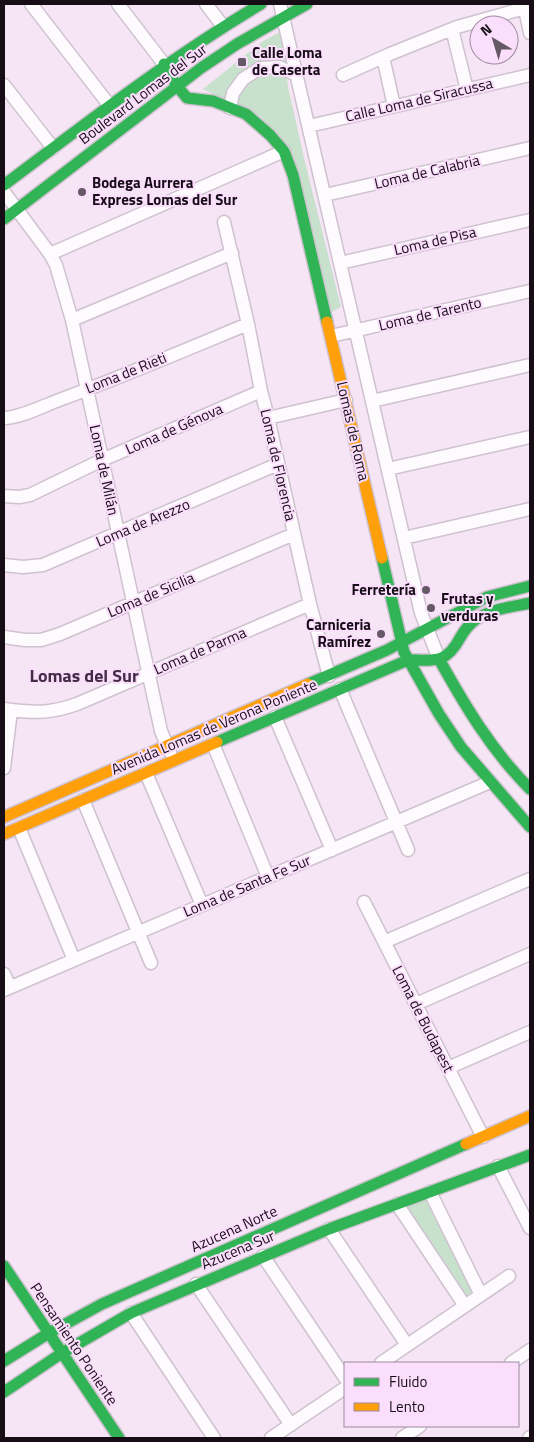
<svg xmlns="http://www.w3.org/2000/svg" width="534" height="1442" viewBox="0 0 534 1442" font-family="'Titillium Web',sans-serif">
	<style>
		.green { fill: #c8e1cd }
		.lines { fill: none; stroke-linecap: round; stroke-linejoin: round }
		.street-casing { stroke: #cfc2cf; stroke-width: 15 }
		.fast-casing { stroke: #cfc2cf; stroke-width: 14 }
		.slow-casing { stroke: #cfc2cf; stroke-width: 14 }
		.street { stroke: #fefbfe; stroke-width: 12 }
		.fast { stroke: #30b455; stroke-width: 11 }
		.slow { stroke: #ff9f0a; stroke-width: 11 }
		.poi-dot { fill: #645965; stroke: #fbdefc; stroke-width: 2 }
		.labels { text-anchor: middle; stroke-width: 4; stroke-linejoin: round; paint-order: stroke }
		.poi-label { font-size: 15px; font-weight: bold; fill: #160d17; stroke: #fbdefc; text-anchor: start }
		.street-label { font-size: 15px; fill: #160d17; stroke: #fbdefc }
		.quarter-label { font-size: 18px; font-weight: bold; fill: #442e46; stroke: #fbdefc }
	</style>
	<rect width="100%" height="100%" fill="#f5e5f5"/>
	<path class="green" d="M282 31 288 87 305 162 341 307 328 314 289 150 261 117 203 89 263 41Z
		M425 1199 473 1291 465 1297 404 1207Z"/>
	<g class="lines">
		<g class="street-casing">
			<path id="street" d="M31 4 110 106
				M118 4 164 64
				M206 4 222 25
				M280 4 421 613 439 659
				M524 4 530 33
				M452 29 467 90
				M383 57 394 106
				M343 75 390 54 457 27 525 8
				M4 85 53 148
				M230 108 233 93 243 79 260 68 279 67 297 75
				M309 126 530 75
				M4 192 50 254 56 265 72 320 161 731 170 752
				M325 195 530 148
				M224 222 248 324 261 391 268 418 310 604 329 676
				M50 254 284 151
				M340 263 530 220
				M72 320 232 253
				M331 336 530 291
				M372 401 530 365
				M4 418C20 418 43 406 59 400 122 377 185 350 248 324
				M268 418 346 400
				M388 469 530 437
				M4 496 19 497 30 495 102 460 261 391
				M404 538 530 509
				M4 565 23 567 43 565 278 464
				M4 637 25 640H41L60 634 294 534
				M340 689 408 850
				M4 709C33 713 49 714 77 704L310 604
				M275 717 332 850
				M213 744 268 877
				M4 768 11 710
				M146 773 202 905
				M83 800 151 963
				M19 828 74 960
				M364 902 483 1137
				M384 942 530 879
				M4 974 10 987
				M4 990 490 782
				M416 1004 530 954
				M448 1068 530 1032
				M498 1166 530 1228
				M430 1192 481 1295
				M397 1204 465 1306
				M329 1229 407 1345
				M263 1256 345 1378
				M196 1284 291 1425
				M131 1313 214 1438
				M381 1363 509 1276
				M511 1363 530 1350
				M271 1438 345 1388
				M402 1438 420 1426
				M529 1438 530 1437"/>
		</g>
		<g class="fast-casing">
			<path id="fast" d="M164 64 177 86 187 98 213 101 246 114 270 135 284 151 293 175 327 322
				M4 185C88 122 170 58 261 4
				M4 219 201 68 237 44 307 4
				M382 558 404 652 439 714 461 747 530 827
				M439 659C465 706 492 751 530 789
				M308 684 387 650 487 597 530 586
				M217 742 408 660C435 660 446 664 460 638 464 631 468 625 475 620 491 609 511 607 530 603
				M4 1266 119 1438
				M4 1361 49 1333 102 1304 466 1144
				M4 1392 62 1353 131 1313 329 1229 530 1155"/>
		</g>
		<g class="slow-casing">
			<path id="slow" d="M327 322 382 558
				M4 817 308 684
				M4 834 217 742
				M466 1144 530 1116"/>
		</g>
		<use href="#street" class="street"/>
		<use href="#fast" class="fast"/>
		<use href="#slow" class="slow"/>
	</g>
	<g class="poi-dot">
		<rect x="237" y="57" width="10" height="10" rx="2.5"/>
		<circle cx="82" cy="192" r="5"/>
		<circle cx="426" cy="590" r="5"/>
		<circle cx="431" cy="608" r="5"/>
		<circle cx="381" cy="634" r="5"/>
	</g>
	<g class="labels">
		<g class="poi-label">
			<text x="252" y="58">Calle Loma<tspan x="252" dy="17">de Caserta</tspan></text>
			<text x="92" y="188">Bodega Aurrera<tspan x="92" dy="17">Express Lomas del Sur</tspan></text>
			<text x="416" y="595" text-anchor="end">Ferretería</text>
			<text x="441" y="604">Frutas y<tspan x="441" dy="17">verduras</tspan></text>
			<text x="371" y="630" text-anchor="end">Carniceria<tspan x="371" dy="17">Ramírez</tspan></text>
		</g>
		<g class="street-label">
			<text transform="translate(143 94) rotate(-37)" y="5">Boulevard Lomas del Sur</text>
			<text transform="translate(419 100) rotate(-13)" y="5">Calle Loma de Siracussa</text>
			<text transform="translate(427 172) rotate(-13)" y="5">Loma de Calabria</text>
			<text transform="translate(435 241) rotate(-13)" y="5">Loma de Pisa</text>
			<text transform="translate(430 314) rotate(-13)" y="5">Loma de Tarento</text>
			<text transform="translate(126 373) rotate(-22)" y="5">Loma de Rieti</text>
			<text transform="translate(174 429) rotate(-24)" y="5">Loma de Génova</text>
			<text transform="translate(353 431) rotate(77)" y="5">Lomas de Roma</text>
			<text transform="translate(278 465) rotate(77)" y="5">Loma de Florencia</text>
			<text transform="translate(104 470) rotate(78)" y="5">Loma de Milán</text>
			<text transform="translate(143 523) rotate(-23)" y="5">Loma de Arezzo</text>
			<text transform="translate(151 595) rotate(-23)" y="5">Loma de Sicilia</text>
			<text transform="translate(200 651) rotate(-23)" y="5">Loma de Parma</text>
			<text transform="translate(214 727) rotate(-23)" y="5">Avenida Lomas de Verona Poniente</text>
			<text transform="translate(247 886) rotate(-23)" y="5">Loma de Santa Fe Sur</text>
			<text transform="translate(423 1019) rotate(63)" y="5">Loma de Budapest</text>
			<text transform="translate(234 1229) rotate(-24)" y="5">Azucena Norte</text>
			<text transform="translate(238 1250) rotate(-23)" y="5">Azucena Sur</text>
			<text transform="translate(74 1344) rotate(56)" y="5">Pensamiento Poniente</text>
		</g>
		<g class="quarter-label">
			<text x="84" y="682">Lomas del Sur</text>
		</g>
	</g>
	<rect width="534" height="1442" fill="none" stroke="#160d17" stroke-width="10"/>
	<rect x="344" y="1362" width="175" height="65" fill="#fbdefc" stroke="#9f8aa0"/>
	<rect x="354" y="1378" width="25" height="8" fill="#30b455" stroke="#9f8aa0"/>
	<text x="389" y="1387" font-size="15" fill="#160d17">Fluido</text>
	<rect x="354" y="1403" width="25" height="8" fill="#ff9f0a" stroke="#9f8aa0"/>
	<text x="389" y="1412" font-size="15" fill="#160d17">Lento</text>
	<g transform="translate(494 40) rotate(322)"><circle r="24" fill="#fbdefc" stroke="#9f8aa0"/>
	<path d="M0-4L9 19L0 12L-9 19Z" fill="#645965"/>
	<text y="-8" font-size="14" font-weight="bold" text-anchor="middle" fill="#160d17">N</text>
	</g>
</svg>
